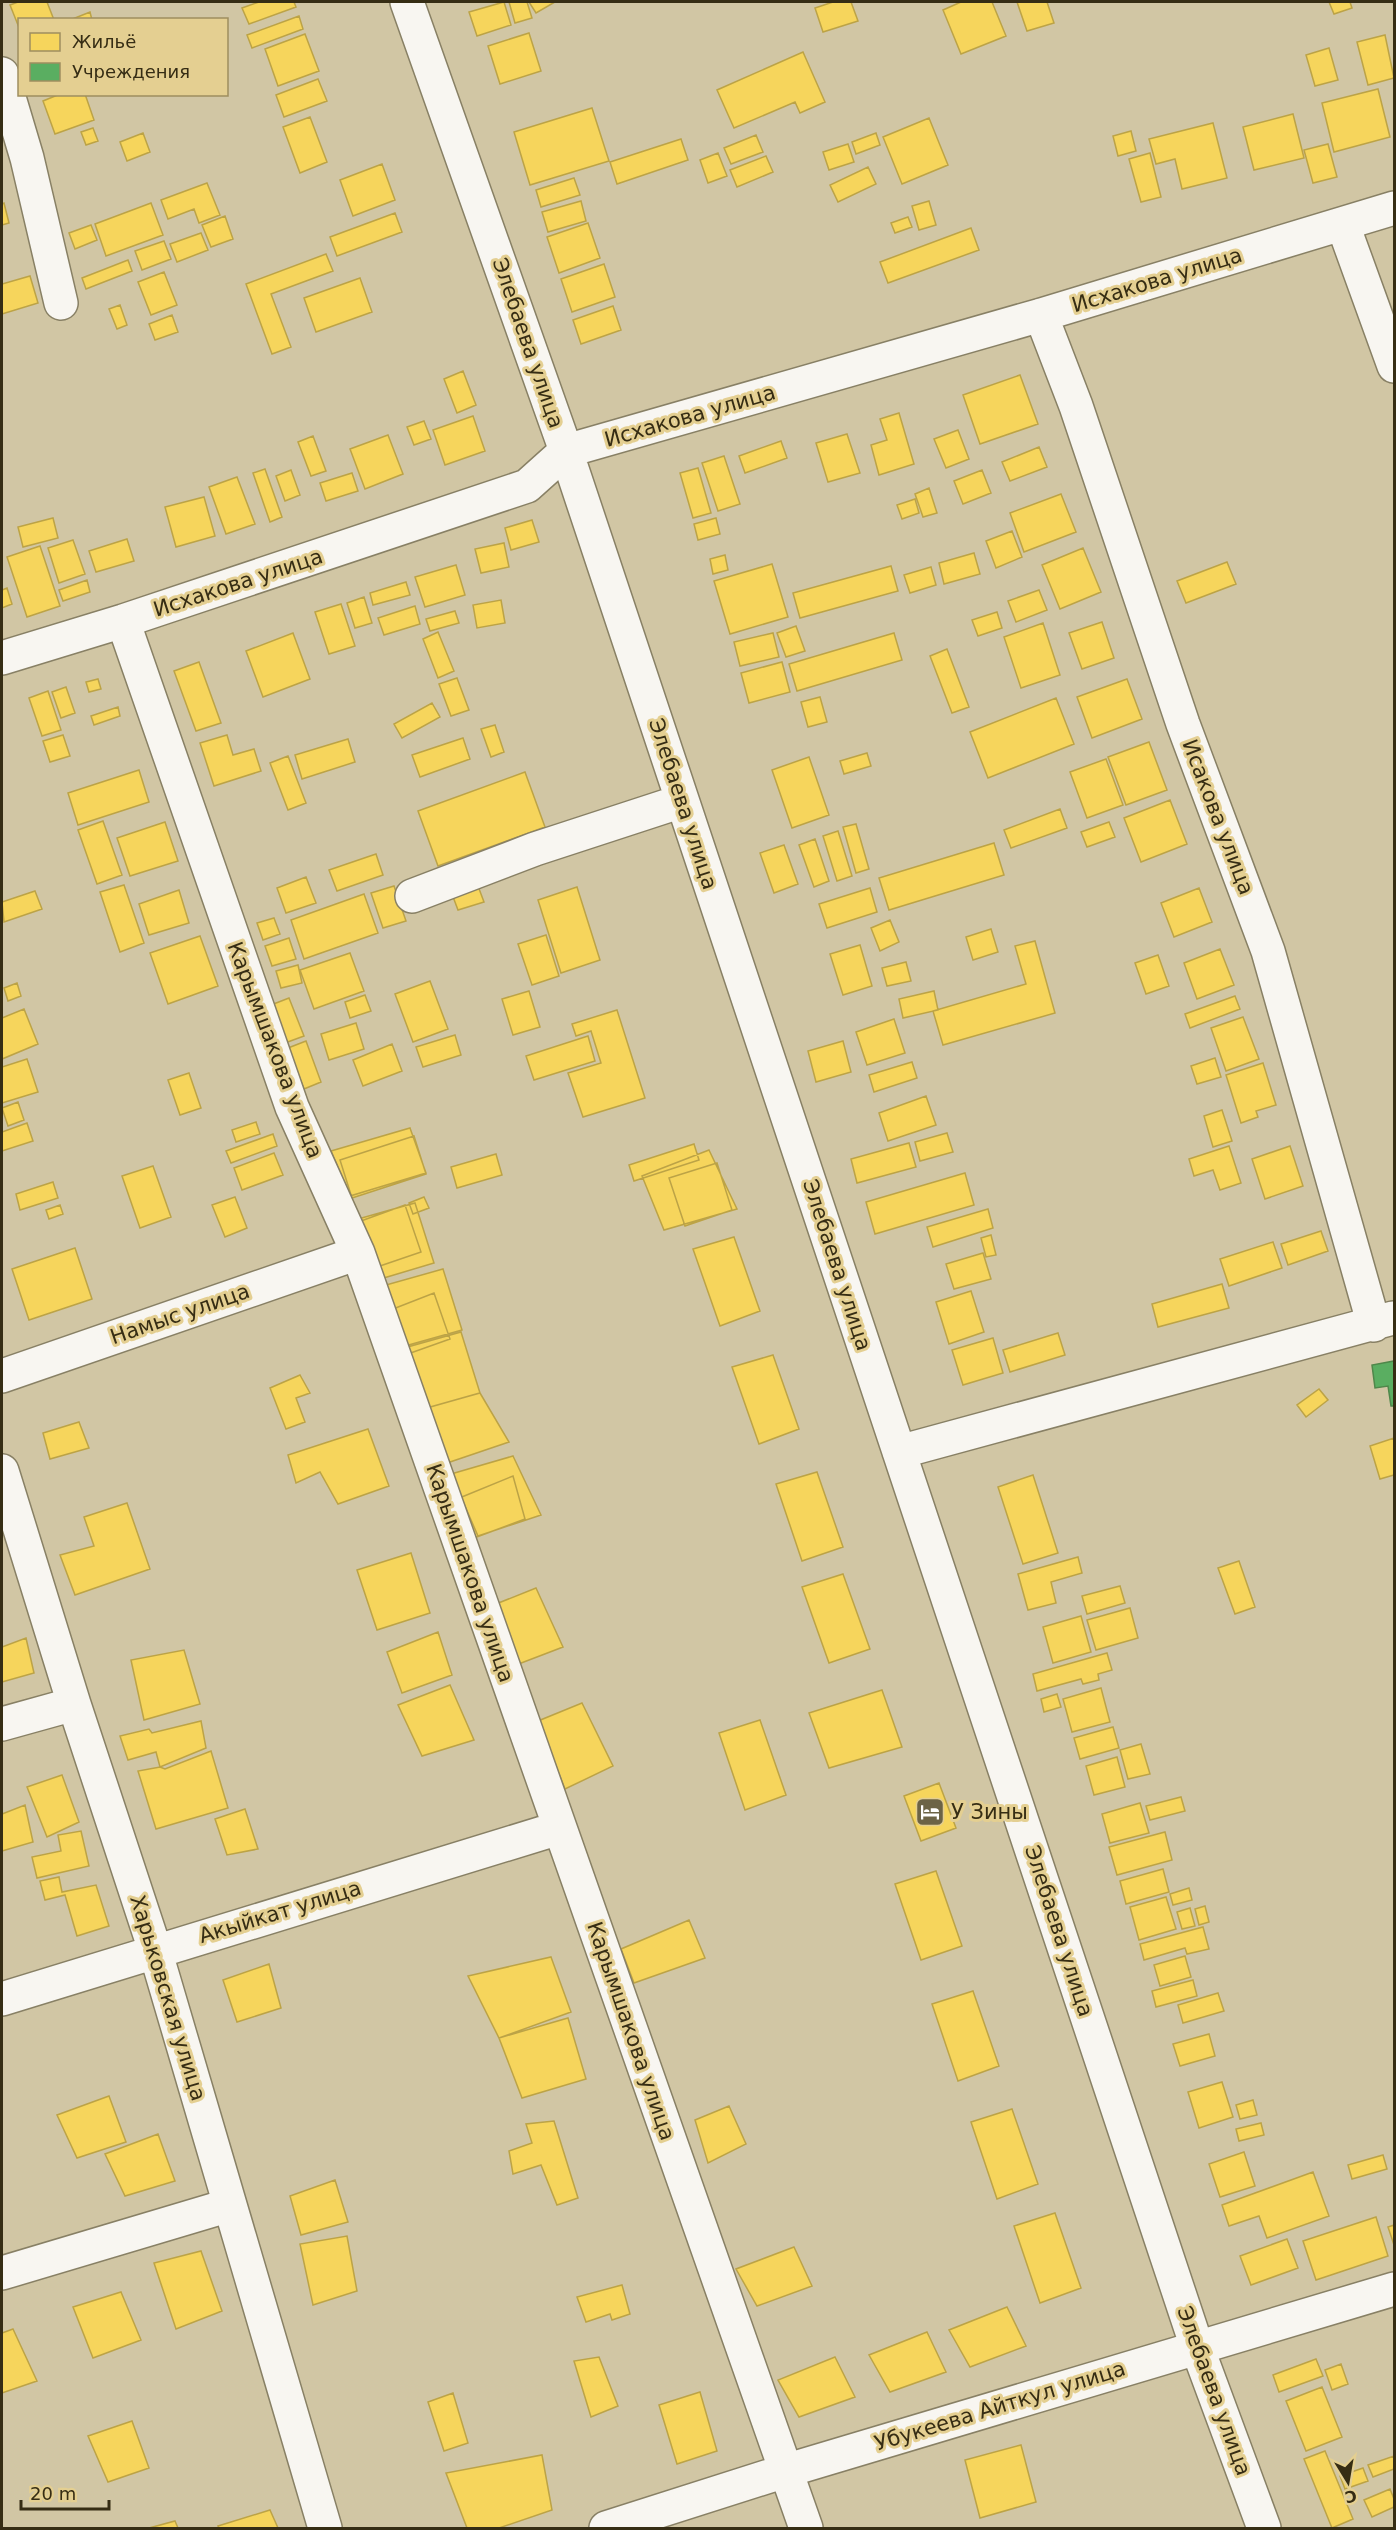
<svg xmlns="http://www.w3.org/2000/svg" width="1396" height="2530" viewBox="0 0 1396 2530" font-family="'DejaVu Sans',sans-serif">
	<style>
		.homes { fill: #f6d55c; stroke: #bca346; stroke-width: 1.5 }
		.public { fill: #5aae61; stroke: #4f874a; stroke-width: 1.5 }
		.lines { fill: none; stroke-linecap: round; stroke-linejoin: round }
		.minor-casing { stroke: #888065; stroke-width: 36 }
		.minor { stroke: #f8f6f1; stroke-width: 33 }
		.labels { text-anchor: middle; stroke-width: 6; stroke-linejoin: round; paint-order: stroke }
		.street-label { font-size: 21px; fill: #362d14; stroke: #e4cf91 }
		.poi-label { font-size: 21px; fill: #362d14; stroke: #e4cf91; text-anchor: start }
	</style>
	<rect width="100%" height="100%" fill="#d1c6a4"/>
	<path class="homes" d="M18 2H47L54 20H20V30L10 5Z
		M259 2H294L296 7 249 24 242 8Z
		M504 2 511 25 477 36 469 12Z
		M509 2H527L532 18 515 23Z
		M529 2H555L536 13Z
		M833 2H851L858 21 823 32 815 8Z
		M961 2H992L1006 36 961 54 943 10Z
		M1017 2H1047L1054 23 1027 31Z
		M1329 2H1350L1352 8 1334 14Z
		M90 12 92 20H70Z
		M299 16 303 29 252 48 247 35Z
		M529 33 541 71 500 84 488 46Z
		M305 34 319 71 278 86 265 49Z
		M1385 35 1394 78 1368 85 1357 42Z
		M1329 48 1338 80 1315 86 1306 55Z
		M803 52 825 102 800 113 795 102 734 128 717 90Z
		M318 79 327 101 284 117 276 95Z
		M1378 89 1390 137 1334 152 1322 103Z
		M60 94H85L94 120 55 134 43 101Z
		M592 108 609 161 530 185 514 132Z
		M1293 114 1304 158 1254 170 1243 127Z
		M310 117 327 162 300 173 283 127Z
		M929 118 948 165 902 184 883 137Z
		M1213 123 1227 178 1182 189 1175 159 1156 164 1149 139Z
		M93 128 98 141 86 145 81 132Z
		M1131 131 1136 151 1118 156 1113 136Z
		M143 133 150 152 127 161 120 142Z
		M876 133 880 145 856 154 852 142Z
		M756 135 763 152 731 164 724 148Z
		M681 139 688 160 617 184 610 162Z
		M848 144 854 162 829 170 823 152Z
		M1328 144 1337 177 1313 183 1304 150Z
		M718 153 727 176 708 183 700 160Z
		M1150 153 1161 197 1141 202 1129 159Z
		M766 156 773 172 737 187 730 170Z
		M382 164 395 200 353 216 340 180Z
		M868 167 876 184 838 202 830 185Z
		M574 178 580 195 541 207 536 190Z
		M207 183 220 215 199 223 194 209 168 219 161 200Z
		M581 201 586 221 548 232 542 212Z
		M929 201 936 225 919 230 912 206Z
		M4 203 9 223 2 225V204Z
		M151 203 163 235 106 256 95 224Z
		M395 213 402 232 337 256 330 237Z
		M225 216 233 239 211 247 202 225Z
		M908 217 912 227 895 233 891 223Z
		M588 223 600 258 559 273 547 237Z
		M91 225 97 240 75 249 69 233Z
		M971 228 979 250 888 283 880 262Z
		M201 233 208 250 177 262 170 244Z
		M164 241 171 259 142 270 135 251Z
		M326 254 333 271 271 294 291 347 272 354 246 284Z
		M128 260 132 271 86 289 82 278Z
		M604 264 615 297 572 312 561 279Z
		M164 272 177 305 151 315 138 282Z
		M30 276 38 303 2 314V284Z
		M360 278 372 312 316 332 304 298Z
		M120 305 127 325 117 329 109 309Z
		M613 306 621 330 581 344 573 320Z
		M172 315 178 332 155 340 149 324Z
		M463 371 476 405 457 413 444 379Z
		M1020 375 1038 424 980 444 963 395Z
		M899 413 914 464 879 475 871 445 887 440 880 419Z
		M473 416 485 451 445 465 433 430Z
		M424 421 431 439 414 445 407 427Z
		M958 430 969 459 946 468 934 439Z
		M847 434 860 473 828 482 816 443Z
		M388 435 403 474 365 489 350 449Z
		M313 436 326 471 311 476 298 442Z
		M781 441 787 458 745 473 739 456Z
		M1039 447 1047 467 1010 481 1002 462Z
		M724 456 740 504 718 511 702 463Z
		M698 468 711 513 693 518 680 473Z
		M265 469 282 517 270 522 253 473Z
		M291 470 300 495 285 501 276 476Z
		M982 470 991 493 963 504 954 481Z
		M352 473 358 491 326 501 320 483Z
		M237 477 255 524 226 534 209 487Z
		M929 488 937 513 923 517 915 494Z
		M1061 494 1076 532 1024 552 1010 513Z
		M204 497 215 536 176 547 165 507Z
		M915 499 919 513 902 519 897 505Z
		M53 518 58 538 23 547 18 527Z
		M716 518 720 534 698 540 694 524Z
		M532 520 539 542 511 550 505 528Z
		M1012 531 1022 557 996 568 986 541Z
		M127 539 134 561 96 572 89 551Z
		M73 540 85 574 59 583 48 548Z
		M504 543 509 567 481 573 475 549Z
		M40 546 60 606 27 617 7 557Z
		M1083 548 1101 592 1060 609 1042 565Z
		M974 553 980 574 944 584 939 563Z
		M725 555 728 570 713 574 710 559Z
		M1227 562 1236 584 1186 603 1177 581Z
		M772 564 788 617 730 634 714 581Z
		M456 565 465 595 425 607 415 577Z
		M891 566 898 591 800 618 793 593Z
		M931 567 936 585 910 593 904 575Z
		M87 580 90 592 63 601 59 590Z
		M406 582 410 595 373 605 370 593Z
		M7 588 12 604 2 608V590Z
		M1039 590 1047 610 1016 622 1008 601Z
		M364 597 372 623 355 628 347 603Z
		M501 600 505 623 477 628 473 605Z
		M341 604 355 646 329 654 315 612Z
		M415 606 420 624 384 635 378 618Z
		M455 611 459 623 430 631 426 619Z
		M997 612 1002 628 978 636 972 620Z
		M1102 622 1114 658 1082 669 1069 633Z
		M1043 623 1060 675 1021 688 1004 637Z
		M796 626 805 651 786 657 777 633Z
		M438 632 454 671 438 678 423 639Z
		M293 633 310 679 263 697 246 651Z
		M773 633 779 657 740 666 734 642Z
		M894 633 902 660 797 691 789 664Z
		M947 649 969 707 952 713 930 656Z
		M199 662 221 723 196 731 174 671Z
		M782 662 790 692 749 703 741 673Z
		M457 678 469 710 451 716 439 684Z
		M98 679 101 689 89 692 86 682Z
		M1127 679 1142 719 1092 738 1077 697Z
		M66 687 75 713 61 718 52 692Z
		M48 691 61 730 42 736 29 698Z
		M820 697 827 722 808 727 801 702Z
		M1056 698 1074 744 988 778 970 732Z
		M432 703 440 717 402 738 394 724Z
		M118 707 120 716 94 725 91 716Z
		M495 725 504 752 491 757 481 729Z
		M63 735 70 756 50 762 43 741Z
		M227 735 233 755 254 749 261 771 214 786 200 743Z
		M463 738 470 759 420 777 412 755Z
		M348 739 355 762 302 779 295 755Z
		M1149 742 1167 790 1126 805 1108 757Z
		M867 753 871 766 844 774 840 761Z
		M288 756 306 803 288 810 270 763Z
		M809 757 829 815 792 828 772 770Z
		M1106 759 1123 805 1087 818 1070 772Z
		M139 770 149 802 78 825 68 793Z
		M525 772 545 827 438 866 418 811Z
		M1170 800 1187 844 1141 862 1124 818Z
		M1060 809 1067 828 1011 848 1004 830Z
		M103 821 122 875 97 884 78 830Z
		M165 822 178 861 130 876 117 838Z
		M1109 822 1115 837 1087 847 1081 832Z
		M856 824 869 869 856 873 843 827Z
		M838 831 852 876 837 881 823 836Z
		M815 839 829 881 814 887 799 845Z
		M994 843 1004 875 889 910 879 878Z
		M784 845 798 884 774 893 760 853Z
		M376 854 383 875 337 891 329 870Z
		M306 877 316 903 286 913 277 888Z
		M124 885 144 943 120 952 100 892Z
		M394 886 406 921 383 928 371 893Z
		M478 886 484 902 458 910 452 894Z
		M577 887 600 960 561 973 538 900Z
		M870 888 877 912 827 928 819 904Z
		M1199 888 1212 922 1174 937 1161 903Z
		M179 890 189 923 149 935 139 904Z
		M35 891 42 909 4 922 2 902Z
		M364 894 378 933 304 959 291 920Z
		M274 918 280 934 263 940 257 923Z
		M890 920 899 942 880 951 871 928Z
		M991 929 998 952 973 960 966 937Z
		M546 935 559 976 532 985 518 944Z
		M200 936 218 986 168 1004 150 953Z
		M289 938 296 959 272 966 265 946Z
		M1035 941 1055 1013 943 1045 933 1011 1026 984 1015 946Z
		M860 945 872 986 843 995 830 954Z
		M1220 949 1234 985 1197 999 1184 963Z
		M350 953 364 991 314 1009 300 970Z
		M1158 955 1169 986 1146 994 1135 963Z
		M906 962 911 981 887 986 882 968Z
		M298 965 302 983 281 988 276 971Z
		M430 981 448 1029 413 1042 395 994Z
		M17 983 21 996 8 1001 4 988Z
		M529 991 540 1027 513 1035 502 999Z
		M934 991 938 1010 903 1018 899 999Z
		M365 995 371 1011 350 1018 345 1002Z
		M1235 996 1240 1009 1190 1028 1185 1014Z
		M289 998 304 1036 285 1043 271 1005Z
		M24 1009 38 1044 2 1059V1018Z
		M617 1010 645 1098 583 1117 568 1073 601 1063 591 1031 576 1036 572 1024Z
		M1243 1017 1259 1059 1226 1071 1211 1028Z
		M894 1019 905 1053 867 1065 856 1032Z
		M356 1023 364 1049 329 1060 321 1034Z
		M455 1035 461 1055 423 1067 416 1047Z
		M588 1036 595 1061 534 1080 526 1056Z
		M306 1041 321 1082 304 1089 288 1048Z
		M843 1041 851 1072 816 1082 808 1051Z
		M392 1044 402 1071 363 1086 353 1060Z
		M1215 1058 1221 1077 1197 1084 1191 1066Z
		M27 1059 38 1092 2 1103V1067Z
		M912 1062 917 1078 874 1092 869 1075Z
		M1263 1063 1276 1105 1256 1111 1258 1117 1241 1123 1226 1075Z
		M189 1073 201 1108 180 1115 168 1080Z
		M926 1096 936 1125 888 1141 879 1113Z
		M18 1102 24 1120 8 1126 2 1108Z
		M1222 1110 1232 1141 1213 1147 1204 1116Z
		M256 1122 260 1134 236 1142 232 1130Z
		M27 1123 33 1141 2 1151V1132Z
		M410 1128 426 1173 350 1196 331 1151Z
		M947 1133 953 1152 920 1161 915 1142Z
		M273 1134 277 1146 231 1163 226 1151Z
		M414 1136 426 1174 352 1198 340 1160Z
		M909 1143 916 1167 857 1183 851 1159Z
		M694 1144 699 1160 634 1181 629 1165Z
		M1229 1146 1241 1183 1220 1190 1213 1170 1194 1176 1189 1159Z
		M1290 1146 1303 1186 1265 1199 1252 1159Z
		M709 1150 737 1209 664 1230 642 1176Z
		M274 1153 283 1175 242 1190 234 1168Z
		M496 1154 502 1175 457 1188 451 1167Z
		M717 1163 732 1210 685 1226 669 1178Z
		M153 1166 171 1217 140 1228 122 1176Z
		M965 1173 974 1205 875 1234 866 1202Z
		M53 1182 58 1198 20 1210 16 1194Z
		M235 1197 247 1228 225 1237 212 1205Z
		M424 1197 429 1208 413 1214 409 1203Z
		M415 1203 434 1263 377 1280 358 1219Z
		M60 1205 63 1214 49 1219 46 1210Z
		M405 1205 421 1252 377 1267 361 1221Z
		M988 1209 993 1228 933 1247 927 1227Z
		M1321 1231 1328 1251 1288 1265 1281 1244Z
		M991 1235 996 1255 986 1257 981 1238Z
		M734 1237 760 1311 720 1326 693 1249Z
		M1273 1242 1282 1268 1229 1286 1220 1259Z
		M75 1248 92 1299 29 1320 12 1269Z
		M983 1253 991 1279 954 1289 946 1264Z
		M443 1269 462 1330 405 1346 386 1285Z
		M1222 1284 1229 1308 1158 1327 1152 1304Z
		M971 1291 984 1332 949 1344 936 1302Z
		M434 1293 450 1339 405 1355 393 1309Z
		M461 1332 480 1393 423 1409 404 1348Z
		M1058 1333 1065 1355 1010 1372 1003 1350Z
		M993 1338 1003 1373 963 1385 952 1350Z
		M773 1355 799 1429 759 1444 732 1367Z
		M300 1375 310 1393 296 1398 305 1422 286 1429 270 1388Z
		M1319 1389 1328 1400 1306 1417 1297 1405Z
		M480 1393 509 1442 447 1463 423 1409Z
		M79 1422 89 1448 50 1459 43 1433Z
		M368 1429 389 1486 338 1504 320 1472 296 1483 288 1455Z
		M1394 1438V1475L1380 1479 1370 1446Z
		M513 1456 541 1515 478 1536 451 1474Z
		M817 1472 843 1547 802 1561 776 1484Z
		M1033 1475 1058 1553 1023 1564 998 1487Z
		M513 1476 525 1519 474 1538 457 1499Z
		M127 1503 150 1569 75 1595 60 1555 94 1546 84 1517Z
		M411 1553 430 1613 377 1630 357 1570Z
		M1078 1557 1082 1573 1051 1582 1056 1603 1028 1610 1018 1574Z
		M1239 1561 1255 1607 1235 1614 1218 1568Z
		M843 1574 870 1649 829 1663 802 1587Z
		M1120 1586 1125 1603 1087 1614 1082 1596Z
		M536 1588 563 1647 516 1665 491 1606Z
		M1130 1608 1138 1638 1096 1650 1087 1620Z
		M1081 1616 1091 1652 1053 1663 1043 1627Z
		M438 1632 452 1675 402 1693 387 1652Z
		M26 1638 34 1673 2 1682V1647Z
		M184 1650 200 1704 144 1720 131 1660Z
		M1107 1653 1112 1670 1098 1674 1099 1680 1083 1684 1081 1679 1037 1691 1033 1674Z
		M450 1685 474 1740 422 1756 398 1705Z
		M1101 1688 1110 1722 1072 1732 1063 1699Z
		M882 1690 902 1747 829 1768 809 1713Z
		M1057 1694 1061 1707 1044 1712 1041 1699Z
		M582 1703 613 1766 565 1789 538 1721Z
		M760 1720 786 1795 745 1810 719 1733Z
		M201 1721 206 1748 160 1767 156 1752 128 1760 120 1736 149 1729 152 1733Z
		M1113 1727 1119 1748 1080 1759 1074 1738Z
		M1141 1744 1150 1774 1128 1779 1120 1750Z
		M211 1751 228 1808 156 1829 138 1771 160 1767 165 1769Z
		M1117 1757 1125 1787 1094 1795 1086 1766Z
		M62 1775 79 1822 47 1837 27 1787Z
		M939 1783 956 1828 921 1841 904 1796Z
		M1181 1797 1185 1811 1150 1820 1146 1806Z
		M1140 1803 1149 1833 1110 1843 1102 1814Z
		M25 1805 33 1842 2 1851V1814Z
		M245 1809 258 1849 227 1855 215 1819Z
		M81 1831 89 1866 37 1878 32 1857 61 1851 58 1835Z
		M1165 1832 1172 1860 1117 1875 1109 1847Z
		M1163 1869 1169 1892 1126 1904 1120 1881Z
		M936 1871 962 1946 921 1960 895 1884Z
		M59 1877 62 1892 96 1885 109 1926 77 1936 65 1895 45 1900 40 1881Z
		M1189 1888 1192 1900 1173 1905 1170 1894Z
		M1166 1897 1176 1929 1139 1940 1130 1907Z
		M1205 1906 1209 1922 1199 1925 1195 1909Z
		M1190 1908 1195 1926 1182 1929 1177 1912Z
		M689 1920 705 1958 634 1983 621 1949Z
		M1203 1927 1209 1949 1187 1954 1185 1948 1144 1960 1140 1944Z
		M1185 1956 1191 1977 1160 1986 1154 1965Z
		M551 1957 571 2012 499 2038 468 1976Z
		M269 1964 281 2008 237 2022 223 1980Z
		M1193 1980 1197 1996 1156 2007 1152 1991Z
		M973 1991 999 2066 958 2081 932 2004Z
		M1218 1993 1224 2011 1183 2023 1178 2005Z
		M568 2018 586 2079 522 2098 499 2038Z
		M1209 2034 1215 2056 1180 2066 1173 2044Z
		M1222 2082 1233 2117 1199 2128 1188 2092Z
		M109 2096 126 2142 77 2158 57 2115Z
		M1253 2100 1257 2115 1240 2119 1236 2105Z
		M729 2106 746 2144 708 2163 695 2120Z
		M1012 2109 1038 2184 997 2199 971 2122Z
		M554 2121 578 2198 557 2205 541 2165 513 2174 509 2151 532 2143 526 2124Z
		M1261 2123 1264 2135 1239 2141 1236 2129Z
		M158 2134 175 2181 125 2196 105 2154Z
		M1244 2152 1255 2186 1220 2197 1209 2164Z
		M1383 2155 1387 2169 1352 2179 1348 2165Z
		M1313 2172 1329 2216 1267 2238 1259 2216 1229 2226 1222 2205Z
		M335 2180 348 2222 301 2235 290 2196Z
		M1055 2213 1081 2288 1040 2303 1014 2226Z
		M1376 2217 1388 2256 1316 2280 1303 2241Z
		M1394 2225V2245L1388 2227Z
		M347 2236 357 2291 313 2305 300 2244Z
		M1287 2239 1298 2268 1251 2285 1240 2256Z
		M794 2247 812 2286 757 2306 736 2269Z
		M201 2251 222 2311 176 2329 154 2263Z
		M622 2285 630 2314 612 2320 610 2314 586 2322 577 2297Z
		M121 2292 141 2340 93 2358 73 2307Z
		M1007 2307 1026 2346 970 2367 949 2330Z
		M13 2329 37 2381 2 2393V2333Z
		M927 2332 946 2372 890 2392 869 2355Z
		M599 2357 618 2406 591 2417 574 2361Z
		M835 2357 855 2397 799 2417 778 2380Z
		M1316 2359 1323 2376 1279 2392 1273 2375Z
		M1341 2364 1348 2384 1332 2390 1325 2370Z
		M1322 2387 1342 2437 1306 2451 1286 2401Z
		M700 2392 717 2451 677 2464 659 2405Z
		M453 2393 468 2443 444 2451 428 2402Z
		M132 2421 149 2468 108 2482 88 2436Z
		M1021 2445 1036 2502 980 2518 965 2460Z
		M1325 2451 1353 2519 1332 2528 1304 2459Z
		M542 2455 552 2510 499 2528H467L446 2473Z
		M1394 2456V2469L1373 2477 1368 2465Z
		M1363 2468 1368 2481 1345 2489 1340 2476Z
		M1390 2489 1394 2499V2507L1372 2517 1364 2500Z
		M270 2510 278 2528H219L218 2526Z
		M175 2521 178 2528H149Z"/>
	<path class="public" d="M1394 1361V1406H1391L1388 1386 1375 1388 1372 1365Z"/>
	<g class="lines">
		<g class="minor-casing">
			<path id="minor" d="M407 2 566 451 1197 2347 1264 2528
				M2 74 27 158 61 303
				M1343 225 1394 366
				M1041 315 1076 406 1183 724 1268 951 1374 1325
				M123 621 292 1107 358 1253 806 2528
				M2 658 123 621 527 486 566 451 1041 315 1394 208
				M412 896 535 849 682 801
				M2 1376 358 1253
				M899 1452 1393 1318
				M2 1471 74 1704 155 1950 325 2528
				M2 1724 74 1704
				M2 1999 559 1828
				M2 2273 230 2205
				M606 2528 785 2471 1394 2289"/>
		</g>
		<use href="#minor" class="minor"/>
	</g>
	<defs>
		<g id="hotel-square" transform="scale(1.5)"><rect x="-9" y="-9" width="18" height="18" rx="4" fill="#6c6346" stroke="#e4cf91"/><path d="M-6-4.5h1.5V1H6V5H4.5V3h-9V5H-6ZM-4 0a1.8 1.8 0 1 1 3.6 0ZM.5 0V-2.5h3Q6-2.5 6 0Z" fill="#fff"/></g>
	</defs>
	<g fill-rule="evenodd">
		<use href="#hotel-square" x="930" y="1812"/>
	</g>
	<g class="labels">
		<g class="street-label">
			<text transform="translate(1157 280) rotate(-17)" y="7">Исхакова улица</text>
			<text transform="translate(528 343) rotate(71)" y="7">Элебаева улица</text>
			<text transform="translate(690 416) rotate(-16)" y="7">Исхакова улица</text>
			<text transform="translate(238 583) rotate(-18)" y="7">Исхакова улица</text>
			<text transform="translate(683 804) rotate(72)" y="7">Элебаева улица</text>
			<text transform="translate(1218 817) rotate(69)" y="7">Исакова улица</text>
			<text transform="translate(275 1050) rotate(69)" y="7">Карымшакова улица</text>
			<text transform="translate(837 1265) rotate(72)" y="7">Элебаева улица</text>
			<text transform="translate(180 1314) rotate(-19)" y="7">Намыс улица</text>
			<text transform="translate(470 1573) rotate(71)" y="7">Карымшакова улица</text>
			<text transform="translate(280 1912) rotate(-17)" y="7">Акыйкат улица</text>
			<text transform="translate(1059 1931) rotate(72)" y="7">Элебаева улица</text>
			<text transform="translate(168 1998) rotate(73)" y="7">Харьковская улица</text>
			<text transform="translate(631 2031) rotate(71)" y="7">Карымшакова улица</text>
			<text transform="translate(1214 2391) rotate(70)" y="7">Элебаева улица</text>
			<text transform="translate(1000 2406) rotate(-17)" y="7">Убукеева Айткул улица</text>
		</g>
		<g class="poi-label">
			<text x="951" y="1819">У Зины</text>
		</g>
	</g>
	<rect width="1396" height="2530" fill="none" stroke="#362d14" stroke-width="6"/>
	<rect x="18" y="18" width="210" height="78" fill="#e4cf91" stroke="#9e8e5f" stroke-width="1.5"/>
	<rect x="30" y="33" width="30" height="18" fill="#f6d55c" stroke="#9e8e5f" stroke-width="1.5"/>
	<text x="72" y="48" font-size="18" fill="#362d14">Жильё</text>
	<rect x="30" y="63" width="30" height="18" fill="#5aae61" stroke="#9e8e5f" stroke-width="1.5"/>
	<text x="72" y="78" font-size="18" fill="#362d14">Учреждения</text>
	<g transform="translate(1348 2482) rotate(169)" stroke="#e4cf91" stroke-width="4.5" paint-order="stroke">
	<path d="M0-4.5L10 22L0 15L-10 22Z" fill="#362d14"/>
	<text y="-9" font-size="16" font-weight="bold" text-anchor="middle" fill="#362d14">С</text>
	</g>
	<path d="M21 2500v9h88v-9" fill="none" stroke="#362d14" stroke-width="3"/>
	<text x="30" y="2500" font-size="18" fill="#362d14" stroke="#e4cf91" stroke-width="4.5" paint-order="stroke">20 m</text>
</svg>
